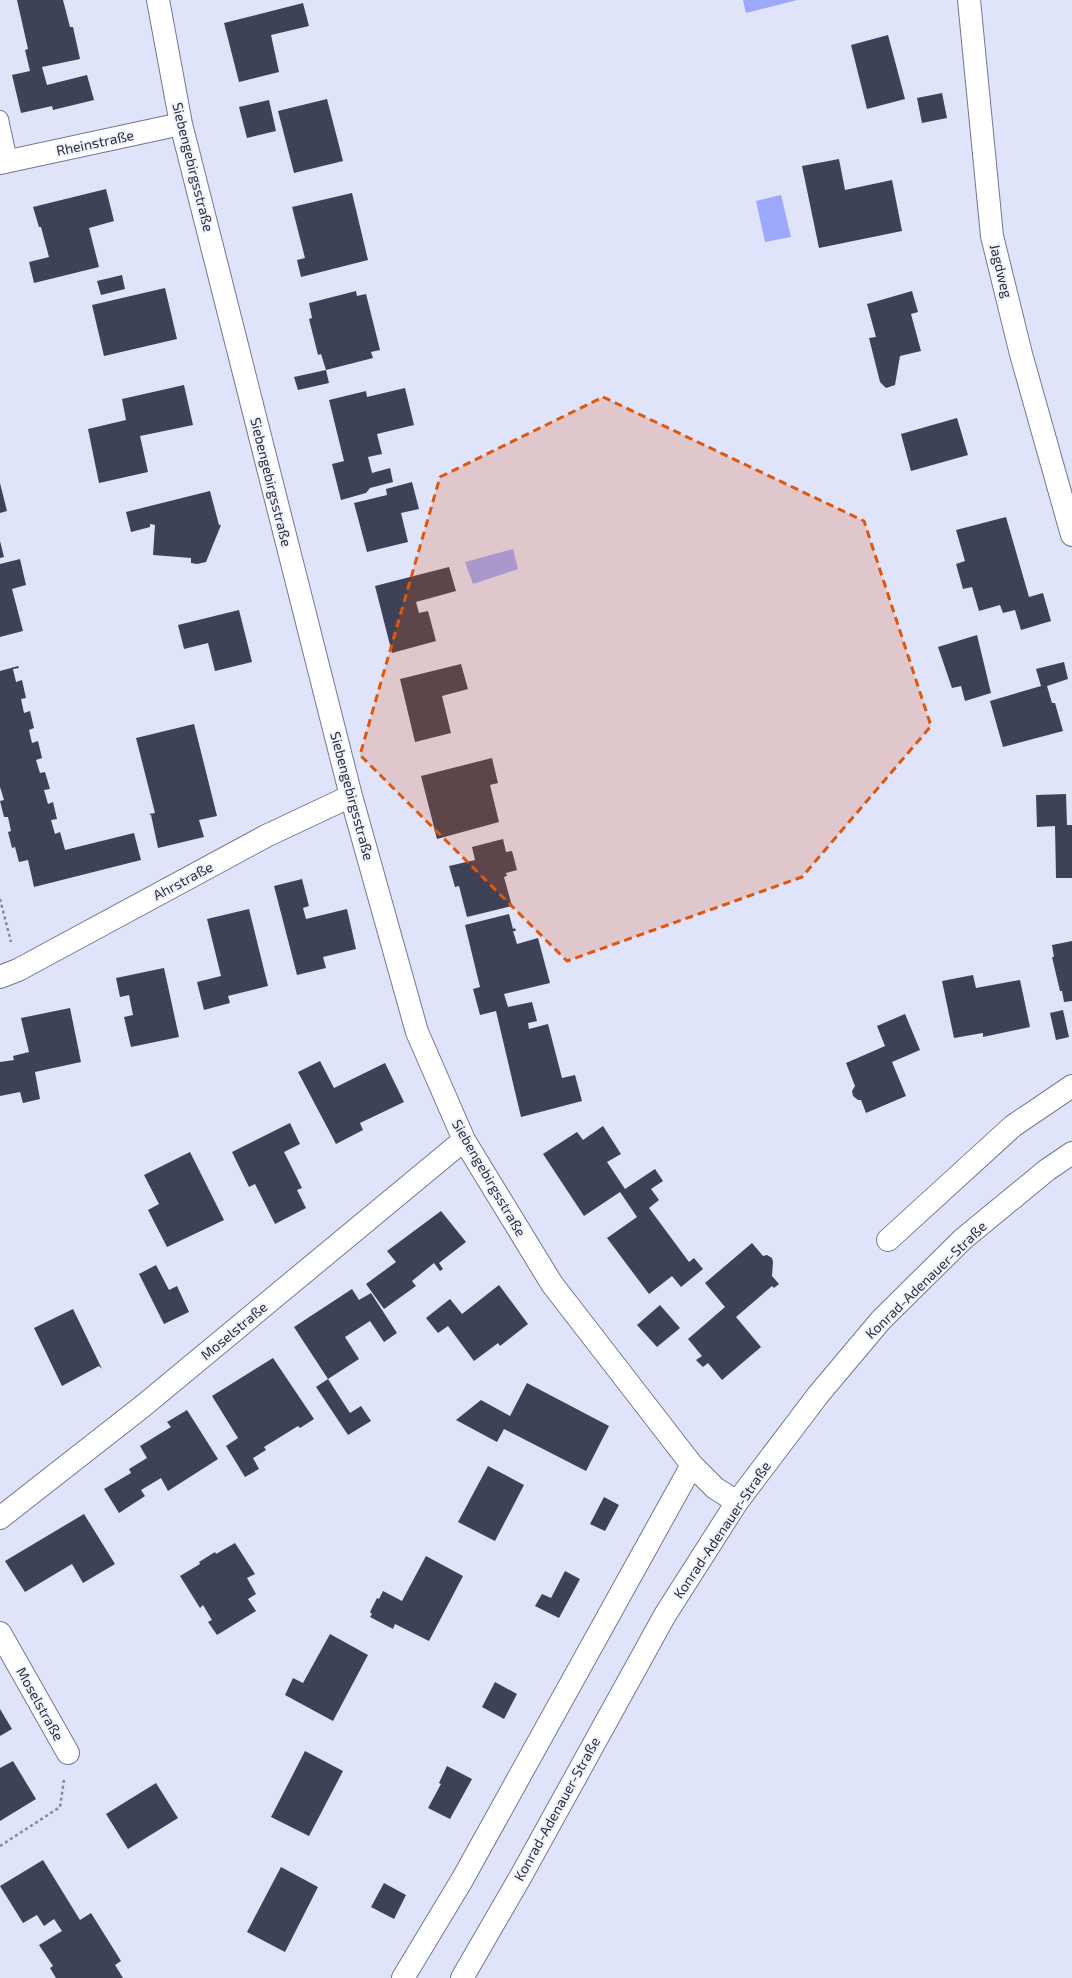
<svg xmlns="http://www.w3.org/2000/svg" width="1072" height="1978" viewBox="0 0 1072 1978" font-family="'Exo 2',sans-serif">
	<style>
		.water { fill: #9ca9fa }
		.building { fill: #3e4259 }
		.lines { fill: none; stroke-linecap: round; stroke-linejoin: round }
		.lane-casing { stroke: #737892; stroke-width: 18 }
		.street-casing { stroke: #737892; stroke-width: 24 }
		.secondary-casing { stroke: #737892; stroke-width: 24 }
		.path { stroke: #858899; stroke-width: 2.5; stroke-dasharray: 3 3; stroke-linecap: butt }
		.lane { stroke: #fff; stroke-width: 16 }
		.street { stroke: #fff; stroke-width: 22 }
		.secondary { stroke: #fff; stroke-width: 22 }
		.marked { fill: #df570e; fill-opacity: 0.2; stroke: #df570e; stroke-width: 3; stroke-dasharray: 8 5; stroke-linejoin: round }
		.labels { text-anchor: middle; stroke-width: 4; stroke-linejoin: round; paint-order: stroke }
		.street-label { font-size: 14px; fill: #2b2d38; stroke: #f0f2fe }
	</style>
	<rect width="100%" height="100%" fill="#dfe4fb"/>
	<path class="water" d="M743 0H797L746 13Z
		M781 195 791 237 765 242 756 201Z
		M513 549 518 569 473 584 465 562Z"/>
	<path class="building" d="M17 0H63L70 27H73L80 59 42 67 47 85 87 75 94 100 53 110 52 106 21 113 12 75 30 71 25 50 28 49Z
		M303 3 309 26 271 35 279 72 239 82 224 23Z
		M888 35 905 99 867 109 851 45Z
		M942 93 947 118 922 123 917 98Z
		M327 99 343 161 294 173 278 111Z
		M269 100 276 131 247 138 239 107Z
		M839 159 845 190 892 180 902 231 819 248 802 166Z
		M106 189 114 221 89 228 99 267 34 283 29 262 49 257 41 227H39L33 207Z
		M352 193 368 260 301 277 297 260 305 258 292 207Z
		M122 275 125 289 101 295 97 281Z
		M165 288 177 339 104 356 92 305Z
		M356 291 357 296 366 294 380 350 371 352 373 358 326 370 321 354 318 355 309 319 312 318 309 303Z
		M912 291 918 312 911 314 921 351 900 356 895 385 886 388 880 382 869 338 876 337 867 304Z
		M326 370 329 383 298 390 294 377Z
		M184 385 193 425 140 436 148 472 99 483 88 429 126 420 122 399Z
		M405 388 414 425 377 434 382 454 368 457 372 473 390 468 393 482 370 488 366 493 341 500 332 464 344 461 329 400 366 391 367 397Z
		M957 418 968 455 911 471 901 434Z
		M412 482 419 509 401 513 408 542 367 552 354 503 387 495 386 489Z
		M0 483 7 511 0 513Z
		M210 491 219 525H221L206 562 197 564 191 563V558L153 555 155 525 150 524V527L131 532 126 512Z
		M1006 517 1029 597 1043 593 1051 621 1021 630 1015 610 1003 613 1000 605 979 611 972 587 963 589 956 564 965 561 956 530Z
		M0 541 4 557 0 558Z
		M20 559 26 585 12 589 23 631 0 637V564Z
		M449 567 456 591 416 602 419 613 428 611 436 641 392 653 375 586Z
		M239 610 252 662 215 671 208 643 184 649 178 625Z
		M977 635 991 693 965 701 961 686 952 688 938 647Z
		M1064 662 1068 679 1047 686 1052 703H1055L1063 731 1003 747 990 701 1041 686 1036 669Z
		M461 664 468 689 442 696 451 733 415 742 400 679Z
		M18 666 19 668 13 669 16 682 22 680 26 698 21 699 24 713 30 711 34 728 29 730 32 743 38 741 42 758 36 760 40 773 45 772 50 789 44 790 48 804 53 802 57 819 51 820 55 834 60 832 65 850 134 833 141 860 34 887 28 860 19 862 15 847 12 848 8 832 11 831 8 817H4L0 801 4 800 0 787V671Z
		M194 724 217 816 199 820 204 837 158 848 151 815 149 814 155 813 136 738Z
		M492 758 498 783 490 785 499 822 437 839 421 776Z
		M1066 794 1067 825H1072V878H1056L1055 826 1037 827 1036 795Z
		M503 839 506 852 512 851 517 870 506 873 507 876 504 877 512 906 467 917 459 886 455 887 449 866 475 860 472 847Z
		M302 879 309 906 303 908 306 919 347 909 356 949 323 957 326 968 297 975 274 886Z
		M249 909 268 986 228 996 230 1003 204 1010 197 982 221 976 207 919Z
		M509 914 513 929 515 928 516 931H513L517 944 538 938 550 983 504 994 508 1007 532 1002 537 1021 528 1023 529 1029 548 1024 562 1078 575 1075 582 1101 521 1117 496 1011 480 1015 473 989 480 987 465 925Z
		M1072 941V1001L1064 1002 1062 991H1060L1052 957H1054L1052 945Z
		M164 968 179 1037 131 1047 124 1017 133 1015 129 995 120 997 116 978Z
		M973 975 976 988 1020 980 1030 1027 983 1037V1033L954 1038 942 981Z
		M70 1008 81 1062 35 1072 40 1099 23 1103 20 1092 0 1096V1062L14 1060 13 1056 29 1052 21 1018Z
		M1063 1010 1069 1037 1056 1040 1050 1013Z
		M905 1014 920 1050 892 1062 906 1096 866 1113 861 1100H858L853 1096 852 1091 855 1086 846 1063 885 1046 877 1026Z
		M320 1061 334 1088 385 1063 404 1102 360 1123 363 1130 336 1144 298 1072Z
		M290 1123 300 1144 284 1152 302 1188 297 1190 306 1208 275 1224 255 1184 249 1187 232 1152Z
		M603 1126 621 1154 607 1162 625 1189 655 1169 663 1181 651 1189 659 1200 649 1208 689 1262 694 1258 703 1269 681 1287 672 1276 649 1294 607 1238 637 1217 620 1192 584 1216 543 1154 577 1132 583 1140Z
		M190 1152 224 1220 167 1247 148 1210 159 1204 144 1175Z
		M441 1211 466 1242 439 1263 443 1269 440 1271 434 1263 412 1281 416 1286 384 1309 366 1284 396 1262 387 1251Z
		M752 1243 763 1256 767 1255 772 1258 773 1262 772 1276 779 1284 774 1288 772 1286 736 1317 761 1347 722 1380 708 1363 703 1367 696 1360 702 1356 688 1339 725 1307 705 1283Z
		M156 1265 169 1290 177 1286 189 1312 164 1324 139 1274Z
		M499 1285 528 1324 500 1346 498 1343 474 1361 448 1326 438 1333 426 1318 450 1299 462 1314Z
		M352 1289 359 1300 371 1293 397 1333 384 1342 370 1321 345 1337 359 1359 328 1379 294 1327Z
		M660 1305 680 1328 657 1347 637 1325Z
		M73 1309 102 1369 99 1366 62 1386 34 1328Z
		M273 1358 314 1419 300 1428 298 1426 264 1447 266 1450 253 1458 259 1469 245 1477 226 1446 238 1438 212 1396Z
		M328 1379 350 1413 361 1406 371 1421 348 1435 316 1387Z
		M527 1383 609 1426 586 1471 504 1429 497 1442 456 1420 481 1400 510 1416Z
		M187 1410 218 1459 168 1491 161 1478 141 1490 145 1496 119 1513 104 1489 131 1473 129 1469 147 1458 140 1446 171 1427 167 1422Z
		M488 1466 524 1485 495 1541 458 1522Z
		M604 1497 619 1505 605 1531 590 1524Z
		M84 1514 115 1564 83 1583 72 1564 25 1592 5 1561Z
		M235 1543 255 1574 247 1578 256 1594 248 1599 256 1611 217 1635 208 1622 212 1620 203 1605 200 1608 180 1576 200 1564 199 1562 215 1552 216 1554Z
		M426 1556 463 1576 429 1641 395 1624 393 1629 370 1617 372 1614 370 1612 377 1598 379 1599 383 1591 402 1601Z
		M565 1571 580 1579 559 1618 535 1606 542 1594 551 1598Z
		M330 1634 368 1655 333 1721 285 1695 293 1678 303 1683Z
		M495 1682 517 1694 504 1719 482 1707Z
		M0 1709 12 1729 0 1736Z
		M305 1751 343 1771 309 1836 271 1817Z
		M13 1761 36 1799 0 1821V1768Z
		M447 1766 472 1779 450 1819 428 1808 441 1784 439 1783Z
		M156 1783 178 1818 128 1849 106 1814Z
		M43 1860 80 1920 91 1913 121 1961 115 1965 123 1978H56L50 1968 53 1966 39 1945 62 1931 54 1919 44 1926 37 1915 23 1923 0 1886Z
		M281 1867 318 1887 285 1952 247 1932Z
		M384 1883 406 1895 394 1919 371 1907Z"/>
	<g class="lines">
		<g class="lane-casing">
			<path id="lane" d="M0 119 9 161"/>
		</g>
		<g class="street-casing">
			<path id="street" d="M158 0 181 124 351 796 417 1032 464 1140 552 1284 692 1465 715 1488 737 1502
				M969 0 992 236 1021 354 1072 535
				M0 163 181 124
				M0 977 18 970 266 836 351 796
				M888 1240 1013 1126 1072 1086
				M0 1518 143 1406 464 1140
				M0 1633 68 1753
				M403 1978 462 1880 692 1465"/>
		</g>
		<g class="secondary-casing">
			<path id="secondary" d="M462 1978 521 1876 665 1615 737 1502 818 1395 881 1320 963 1239 1047 1170 1072 1153"/>
		</g>
		<path class="path" d="M0 899 11 942
			M0 1846 60 1807 64 1780"/>
		<use href="#lane" class="lane"/>
		<use href="#street" class="street"/>
		<use href="#secondary" class="secondary"/>
	</g>
	<path class="marked" d="M603 397 864 521 931 726 802 877 567 961 360 755 440 477Z"/>
	<g class="labels">
		<g class="street-label">
			<text transform="translate(95 143) rotate(-12)" y="5">Rheinstraße</text>
			<text transform="translate(193 167) rotate(76)" y="5">Siebengebirgsstraße</text>
			<text transform="translate(1001 271) rotate(76)" y="5">Jagdweg</text>
			<text transform="translate(271 482) rotate(76)" y="5">Siebengebirgsstraße</text>
			<text transform="translate(352 796) rotate(75)" y="5">Siebengebirgsstraße</text>
			<text transform="translate(183 881) rotate(-28)" y="5">Ahrstraße</text>
			<text transform="translate(489 1178) rotate(60)" y="5">Siebengebirgsstraße</text>
			<text transform="translate(926 1280) rotate(-44)" y="5">Konrad-Adenauer-Straße</text>
			<text transform="translate(234 1331) rotate(-40)" y="5">Moselstraße</text>
			<text transform="translate(722 1530) rotate(-56)" y="5">Konrad-Adenauer-Straße</text>
			<text transform="translate(40 1704) rotate(61)" y="5">Moselstraße</text>
			<text transform="translate(557 1809) rotate(-61)" y="5">Konrad-Adenauer-Straße</text>
		</g>
	</g>
</svg>
